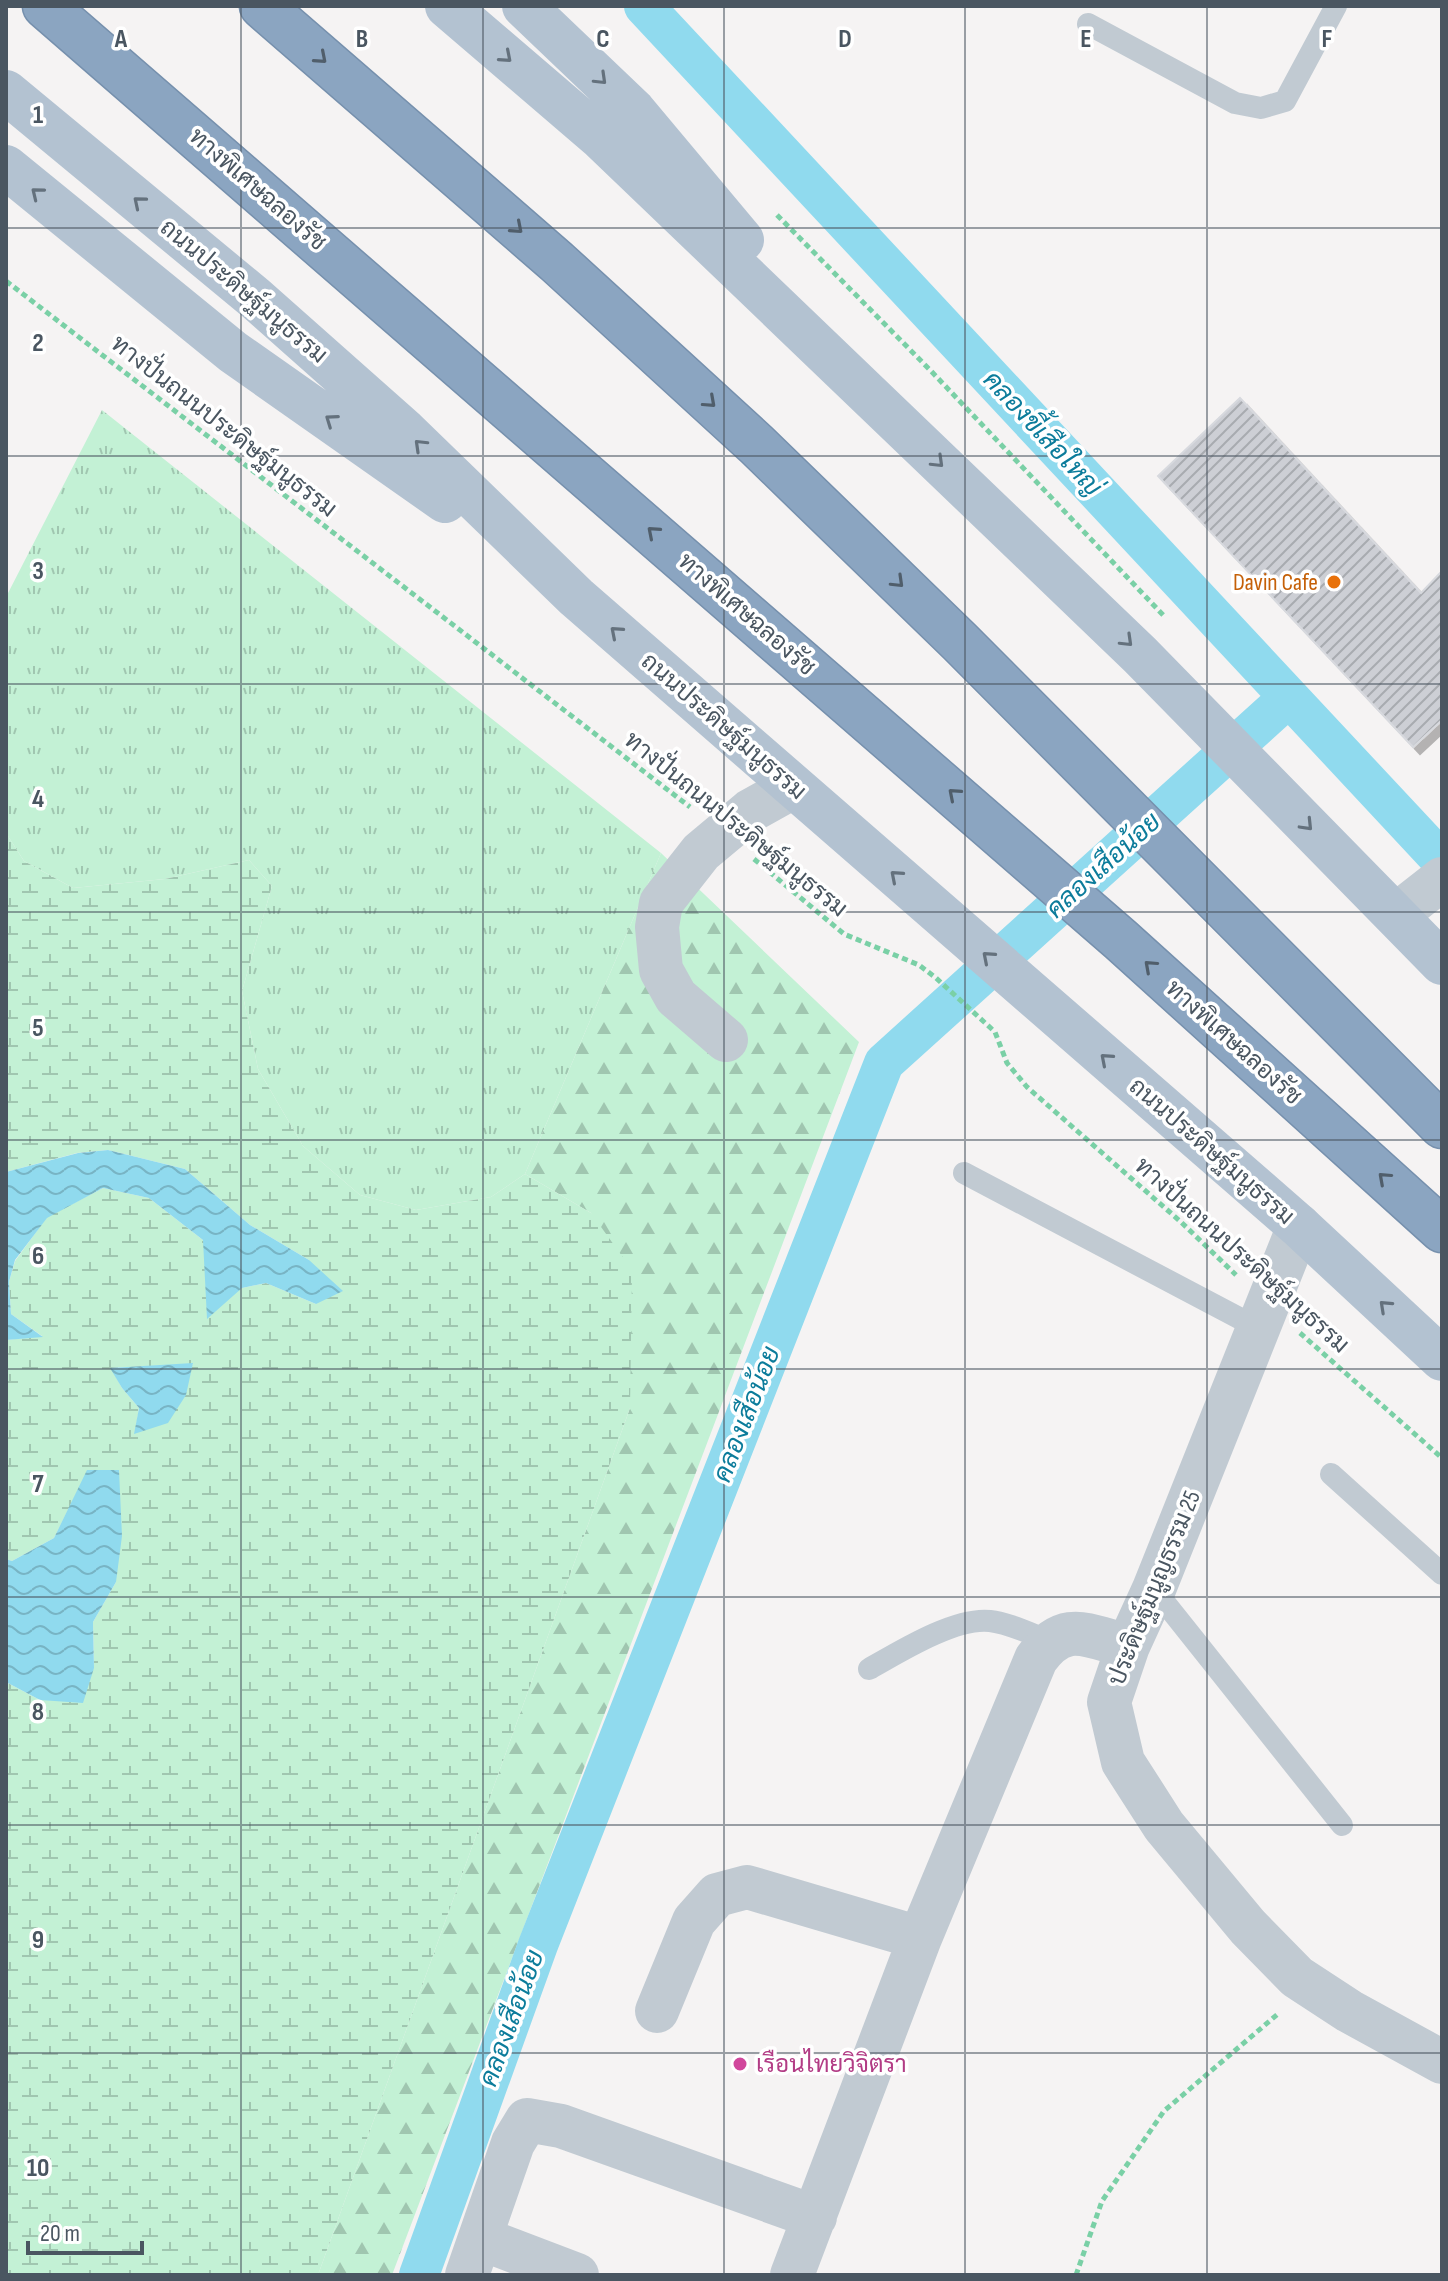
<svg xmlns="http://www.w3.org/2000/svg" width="1448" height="2281" viewBox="0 0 1448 2281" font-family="'Sofia Sans Condensed',Sarabun,sans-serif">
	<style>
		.grass { fill: url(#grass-tufts) }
		.forest { fill: url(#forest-firs) }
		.wetland { fill: url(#wetland-marsh); fill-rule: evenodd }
		.water { fill: url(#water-waves) }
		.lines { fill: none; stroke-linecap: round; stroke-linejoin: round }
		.canal { stroke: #90daee; stroke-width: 40 }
		.building { fill: url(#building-hatch); stroke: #d7d9de; stroke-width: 2; filter: url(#shadow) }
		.motorway-casing { stroke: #7690ad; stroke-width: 47 }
		.path { stroke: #7ad0a6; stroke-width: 5; stroke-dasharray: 6 4; stroke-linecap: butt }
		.service { stroke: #c1cad2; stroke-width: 22 }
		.minor { stroke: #c1cad2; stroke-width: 44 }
		.tertiary { stroke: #c1cad2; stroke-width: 44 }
		.primary { stroke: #b3c2d1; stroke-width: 44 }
		.motorway { stroke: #8ba5c1; stroke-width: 44 }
		.oneway { stroke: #64717d }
		.oneway2 { stroke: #505e6b }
		.grid { fill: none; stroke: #4a5661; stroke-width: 2; stroke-opacity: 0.55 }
		.food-dot { fill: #e8710a; stroke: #fff; stroke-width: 3 }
		.hotel-dot { fill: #d1479c; stroke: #fff; stroke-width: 3 }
		.labels { text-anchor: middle; stroke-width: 7; stroke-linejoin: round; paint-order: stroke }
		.street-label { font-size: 24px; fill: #4a5661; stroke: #fff }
		.food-label { font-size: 24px; fill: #c56008; stroke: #fff; text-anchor: end }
		.hotel-label { font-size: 24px; fill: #b23c85; stroke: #fff; text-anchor: start }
		.water-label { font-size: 26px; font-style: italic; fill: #0c7c9b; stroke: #fff }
		.grid-label { font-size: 26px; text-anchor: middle; font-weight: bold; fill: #4a5661; stroke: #fff; stroke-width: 7; stroke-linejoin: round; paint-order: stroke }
	</style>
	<defs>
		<pattern id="grass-tufts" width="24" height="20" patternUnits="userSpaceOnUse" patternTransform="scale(2)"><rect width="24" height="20" fill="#c3f1d5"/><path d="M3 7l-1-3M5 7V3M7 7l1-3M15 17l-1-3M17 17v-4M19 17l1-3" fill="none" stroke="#a0c6b0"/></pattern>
		<pattern id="forest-firs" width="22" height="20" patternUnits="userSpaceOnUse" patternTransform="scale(2)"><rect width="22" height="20" fill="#c3f1d5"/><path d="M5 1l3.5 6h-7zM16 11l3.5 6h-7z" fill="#a0c6b0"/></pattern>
		<pattern id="wetland-marsh" width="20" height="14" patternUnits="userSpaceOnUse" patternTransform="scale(2)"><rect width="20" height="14" fill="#c3f1d5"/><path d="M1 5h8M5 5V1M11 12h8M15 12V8" fill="none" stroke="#a0c6b0"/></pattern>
		<pattern id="water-waves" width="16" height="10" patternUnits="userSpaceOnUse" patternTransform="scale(2)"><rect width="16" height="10" fill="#90daee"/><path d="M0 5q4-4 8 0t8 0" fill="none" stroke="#78b4c4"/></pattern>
		<pattern id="building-hatch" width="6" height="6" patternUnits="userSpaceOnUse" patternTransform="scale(2)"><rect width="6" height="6" fill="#cdcfd5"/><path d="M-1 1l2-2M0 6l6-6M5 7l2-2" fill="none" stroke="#a8abb0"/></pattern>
		<filter id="shadow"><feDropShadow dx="7" dy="7" stdDeviation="0" flood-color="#0004"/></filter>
	</defs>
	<rect width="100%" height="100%" fill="#f5f3f3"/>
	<path class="grass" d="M102 410 661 853 525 1174 491 1197 416 1210 360 1195 303 1146 258 1069 242 991 272 886 249 860 165 879 73 888 24 861 6 833V597Z"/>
	<path class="forest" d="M661 853 859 1042 392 2275H318L630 1408 591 1213 525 1174Z"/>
	<path class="wetland" d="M6 833 24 861 73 888 165 879 249 860 272 886 242 991 258 1069 303 1146 360 1195 416 1210 491 1197 525 1174 591 1213 632 1270 630 1408 318 2275H6V1682L40 1700 94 1668 93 1622 116 1582 88 1470 54 1538 12 1561 6 1559V1340L42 1336 11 1314 9 1282 15 1261 47 1217 103 1188 149 1198 203 1240 242 1288 266 1283 316 1304 309 1260 250 1225 185 1169 108 1150 77 1153 6 1172ZM193 1364 135 1433 139 1408 122 1388 111 1368Z"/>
	<path class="water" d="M108 1150 185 1169 250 1225 309 1260 343 1291 316 1304 266 1283 242 1288 207 1319 203 1240 149 1198 103 1188 47 1218 15 1260 9 1282 11 1314 43 1337 6 1340V1172L78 1153Z
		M193 1363 186 1395 168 1423 134 1434 139 1408 122 1388 110 1368Z
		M87 1470H119L122 1536 116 1582 93 1622 94 1668 83 1703 40 1700 6 1682V1559L12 1561 54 1538Z"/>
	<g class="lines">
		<path class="canal" d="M644 6 1442 861
			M419 2275 538 1945 884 1063 1288 698"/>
	</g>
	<path class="building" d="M1240 398 1421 593 1442 571V720L1413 747 1158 476Z"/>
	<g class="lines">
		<g class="motorway-casing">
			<path id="motorway" d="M45 6 1121 940 1442 1230
				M262 6 557 262 757 445 960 642 1442 1126"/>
		</g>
		<path class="path" d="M777 215 931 371 1164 616
			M6 281 690 807
			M754 859 844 934 919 965 936 978 995 1032 1007 1063 1027 1087 1181 1222 1236 1275
			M1300 1333 1442 1458
			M1076 2275 1102 2201 1164 2111 1279 2013"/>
		<path class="service" d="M1088 24 1235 103 1261 108 1285 101 1336 6
			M964 1173 1258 1328
			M1331 1474 1442 1574
			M1154 1589 1342 1825
			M869 1669C899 1652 955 1617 990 1621 1009 1623 1031 1634 1050 1641"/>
		<path class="minor" d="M726 1040 676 997 661 970 657 927 661 903 701 852 750 811 793 787
			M1299 1226 1154 1589 1128 1646 1109 1702 1123 1762 1164 1826 1248 1927 1297 1977 1349 2011 1442 2062
			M657 2011 694 1921 717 1895 747 1887 920 1938
			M480 2238 577 2275
			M467 2275 513 2143 527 2120 561 2126 815 2217
			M792 2275 920 1938 1036 1659C1065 1619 1087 1636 1128 1646"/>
		<path class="tertiary" d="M1396 915 1442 879"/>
		<path class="primary" d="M447 6 601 138 1140 655 1442 963
			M524 6 634 111 742 240
			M6 92 255 298 405 431 576 597 1299 1226 1442 1359
			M6 167 233 352 445 501"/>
		<use href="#motorway" class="motorway"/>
	</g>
	<defs><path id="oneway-chevron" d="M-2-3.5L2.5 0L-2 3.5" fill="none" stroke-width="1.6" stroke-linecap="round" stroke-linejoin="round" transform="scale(2)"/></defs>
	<g class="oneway">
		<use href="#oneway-chevron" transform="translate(506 57) rotate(41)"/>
		<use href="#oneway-chevron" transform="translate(601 79) rotate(44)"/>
		<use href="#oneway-chevron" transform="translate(37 193) rotate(-141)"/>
		<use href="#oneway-chevron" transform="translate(139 202) rotate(-140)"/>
		<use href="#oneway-chevron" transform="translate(331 420) rotate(-145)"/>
		<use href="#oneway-chevron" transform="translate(420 445) rotate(-136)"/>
		<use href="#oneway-chevron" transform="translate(938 462) rotate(44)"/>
		<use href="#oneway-chevron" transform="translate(616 632) rotate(-139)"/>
		<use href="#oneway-chevron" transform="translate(1127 641) rotate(44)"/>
		<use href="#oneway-chevron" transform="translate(1307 825) rotate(46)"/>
		<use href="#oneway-chevron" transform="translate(896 876) rotate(-139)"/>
		<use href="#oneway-chevron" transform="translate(988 957) rotate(-139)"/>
		<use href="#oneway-chevron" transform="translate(1106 1059) rotate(-139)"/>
		<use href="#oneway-chevron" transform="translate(1385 1306) rotate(-137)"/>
	</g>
	<g class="oneway2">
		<use href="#oneway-chevron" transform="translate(321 58) rotate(41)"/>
		<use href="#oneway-chevron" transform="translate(517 228) rotate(41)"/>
		<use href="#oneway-chevron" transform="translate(710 402) rotate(42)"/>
		<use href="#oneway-chevron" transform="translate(653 532) rotate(-139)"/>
		<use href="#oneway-chevron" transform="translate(898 582) rotate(44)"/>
		<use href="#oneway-chevron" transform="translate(954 794) rotate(-139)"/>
		<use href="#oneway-chevron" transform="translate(1150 966) rotate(-138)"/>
		<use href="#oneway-chevron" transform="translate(1384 1178) rotate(-138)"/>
	</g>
	<path class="grid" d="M241 6V2275M483 6V2275M724 6V2275M965 6V2275M1207 6V2275M6 228H1442M6 456H1442M6 684H1442M6 912H1442M6 1140H1442M6 1369H1442M6 1597H1442M6 1825H1442M6 2053H1442"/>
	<circle class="food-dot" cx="1334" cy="582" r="8"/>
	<circle class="hotel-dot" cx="740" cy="2064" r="8"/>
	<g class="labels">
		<g class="street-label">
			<text transform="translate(258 189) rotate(41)" y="8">ทางพิเศษฉลองรัช</text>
			<text transform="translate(244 291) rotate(40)" y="8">ถนนประดิษฐ์มนูธรรม</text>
			<text transform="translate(224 426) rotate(38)" y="8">ทางปั่นถนนประดิษฐ์มนูธรรม</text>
			<text transform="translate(747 614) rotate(41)" y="8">ทางพิเศษฉลองรัช</text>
			<text transform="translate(724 726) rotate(41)" y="8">ถนนประดิษฐ์มนูธรรม</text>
			<text transform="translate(736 824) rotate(39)" y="8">ทางปั่นถนนประดิษฐ์มนูธรรม</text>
			<text transform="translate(1234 1042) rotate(42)" y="8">ทางพิเศษฉลองรัช</text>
			<text transform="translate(1212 1151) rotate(41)" y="8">ถนนประดิษฐ์มนูธรรม</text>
			<text transform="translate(1242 1255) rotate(42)" y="8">ทางปั่นถนนประดิษฐ์มนูธรรม</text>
			<text transform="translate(1154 1588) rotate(-68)" y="8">ประดิษฐ์มนูญธรรม 25</text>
		</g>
		<g class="food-label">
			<text x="1318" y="590">Davin Cafe</text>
		</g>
		<g class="hotel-label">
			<text x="756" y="2072">เรือนไทยวิจิตรา</text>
		</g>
		<g class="water-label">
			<text transform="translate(1043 433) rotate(47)" y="9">คลองขี้เสือใหญ่</text>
			<text transform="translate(1103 865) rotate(-42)" y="9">คลองเสือน้อย</text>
			<text transform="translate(746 1414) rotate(-69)" y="9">คลองเสือน้อย</text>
			<text transform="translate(511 2018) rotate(-70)" y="9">คลองเสือน้อย</text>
		</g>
	</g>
	<g class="grid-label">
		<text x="121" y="47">A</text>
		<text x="362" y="47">B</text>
		<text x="603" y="47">C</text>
		<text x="845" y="47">D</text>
		<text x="1086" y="47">E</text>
		<text x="1327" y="47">F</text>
		<text x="38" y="123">1</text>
		<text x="38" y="351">2</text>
		<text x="38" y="579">3</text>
		<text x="38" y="807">4</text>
		<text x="38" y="1036">5</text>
		<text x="38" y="1264">6</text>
		<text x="38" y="1492">7</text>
		<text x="38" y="1720">8</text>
		<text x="38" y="1948">9</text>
		<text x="38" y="2176">10</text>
	</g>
	<rect width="1448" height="2281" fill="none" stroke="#4a5661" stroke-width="16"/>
	<path d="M28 2241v12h114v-12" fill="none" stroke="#4a5661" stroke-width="4"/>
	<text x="40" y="2241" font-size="24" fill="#4a5661" stroke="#ffffff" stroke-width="6" paint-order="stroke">20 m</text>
</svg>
